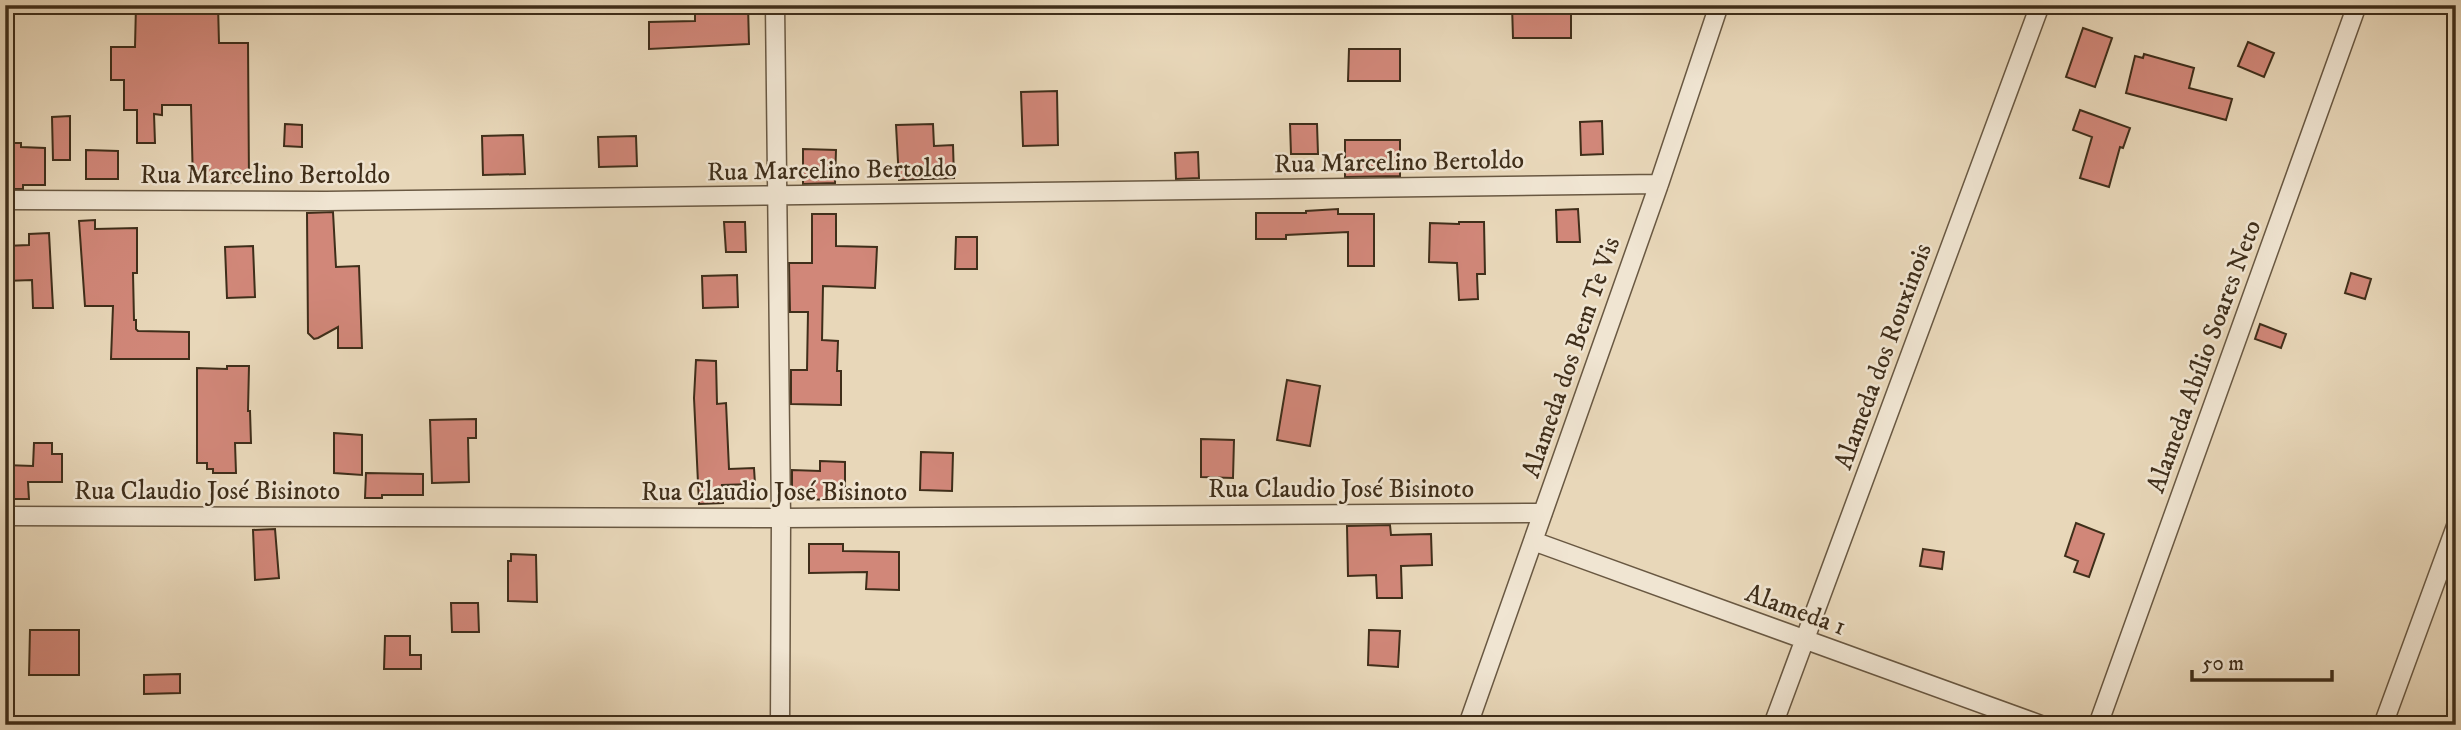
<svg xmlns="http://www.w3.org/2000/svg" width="2461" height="730" viewBox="0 0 2461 730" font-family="'IM FELL DW Pica',serif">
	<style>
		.building { fill: #d18779; stroke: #3f2e1a; stroke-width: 2 }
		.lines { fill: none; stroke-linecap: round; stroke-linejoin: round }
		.minor-casing { stroke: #695842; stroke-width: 21 }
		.minor { stroke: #f0e5d2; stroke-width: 18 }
		.labels { text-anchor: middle; stroke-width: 5; stroke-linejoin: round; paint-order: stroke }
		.street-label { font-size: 26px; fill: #3f2e1a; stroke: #f0e5d2 }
	</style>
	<rect width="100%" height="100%" fill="#e8d7b9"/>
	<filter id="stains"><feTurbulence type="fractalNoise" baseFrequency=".00286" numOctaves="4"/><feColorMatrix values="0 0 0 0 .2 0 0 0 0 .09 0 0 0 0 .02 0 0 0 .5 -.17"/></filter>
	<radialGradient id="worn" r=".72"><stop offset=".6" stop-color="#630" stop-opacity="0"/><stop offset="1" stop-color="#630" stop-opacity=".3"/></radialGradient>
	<path class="building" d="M136 5H155V11H194V5H218L219 43H248L249 182 193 183 191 105H162V115L154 114 155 143H137V110H124V80H111V47H135Z
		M695 5H748L749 44 649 49V22L695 21Z
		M1512 5H1571V38H1513Z
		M2083 28 2112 38 2095 87 2066 77Z
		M2248 42 2274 53 2264 77 2238 66Z
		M1349 49H1400V81H1348Z
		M2144 54 2194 68 2189 88 2232 99 2226 120 2126 93 2135 56 2143 58Z
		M1057 91 1058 145 1023 146 1021 92Z
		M2080 110 2130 128 2123 148 2120 147 2109 187 2080 178 2092 137 2073 130Z
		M70 116V160H53L52 117Z
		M1602 121 1603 154 1581 155 1580 122Z
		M285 124 302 125V147L284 146Z
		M933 124 934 146 953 145 954 178 899 180 896 125Z
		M1290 124H1317L1318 154H1291Z
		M523 135 525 174 483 175 482 136Z
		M636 136 637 166 599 167 598 137Z
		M1345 140H1400V176L1345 177Z
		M5 143H21V147L45 148V185H23V189H6Z
		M803 149 836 150 835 183 803 184Z
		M86 150 118 151V179H86Z
		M1198 152 1199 178 1176 179 1175 153Z
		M1338 209V214H1374V266H1348V232L1286 235V239H1256V213H1306V211Z
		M1578 209 1580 242H1557L1556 210Z
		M333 212 336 267 359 266 362 348H338V327L318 338 314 339 308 333 307 213Z
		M812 214H836V246L877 247 875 288 823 286 822 340 838 341 837 371H841V405L791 404V370H807L808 312H790L789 263H812Z
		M95 220V229L137 228V273H133L134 320H136V329L138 331 189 332V359H111L113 306H85L79 221Z
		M724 222H745L746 252H726Z
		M1459 222H1484L1485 274H1477L1478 299 1459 300 1457 263 1429 262 1430 223 1459 224Z
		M49 233 53 308H33L32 280 5 281V246L29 245V234Z
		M956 237H977V269H955Z
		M253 246 255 297 227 298 225 247Z
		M2351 273 2371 279 2365 299 2345 293Z
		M737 275 738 307 703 308 702 276Z
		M2260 324 2286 334 2281 348 2255 339Z
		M696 360 716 361 717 404 726 403 729 469 754 468 755 484 722 485 723 503 699 504 694 398Z
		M227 366H249L248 411H250L251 443H235L236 473H213V469H207V463H197V368L227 369Z
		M1287 380 1320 386 1310 446 1277 440Z
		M476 419V438H468L469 482 432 483 430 420Z
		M334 433 362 435V475L334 473Z
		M1201 439 1234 440 1233 478 1201 477Z
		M34 443H52V454H62V482H28L29 499H5V465L33 466Z
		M921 452 953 453 952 491 920 490Z
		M820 461 845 462V500L792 499V470L820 471Z
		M366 473 423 474V495H382V498H365Z
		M2076 523 2104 534 2089 577 2074 572 2078 561 2065 556Z
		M1390 525 1391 535 1431 534 1432 565 1401 566 1402 598H1377L1376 575 1348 576 1347 526Z
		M275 529 279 578 255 580 253 530Z
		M809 544H843V551L899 552V590L866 589 867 572 809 573Z
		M1923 549 1944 552 1942 569 1920 566Z
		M511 554 536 555 537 602 508 601V561H511Z
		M451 603H478L479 632H452Z
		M30 630H79V675H29Z
		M1369 630 1400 631 1398 667 1368 665Z
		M385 636H410V655H421V669H384Z
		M180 674V693L144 694V675Z"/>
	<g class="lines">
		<g class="minor-casing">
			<path id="minor" d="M775 5 781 518 780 725
				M5 200 326 201 1659 184
				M5 516 781 518 1543 513
				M1533 541 2041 725
				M1468 725 1659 184 1719 5
				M1773 725 2040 5
				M2098 725 2357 5
				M2383 725 2456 526"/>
		</g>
		<use href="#minor" class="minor"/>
	</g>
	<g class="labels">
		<g class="street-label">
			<text transform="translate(1399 161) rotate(-1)" y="9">Rua Marcelino Bertoldo</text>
			<text transform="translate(832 169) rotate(-1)" y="9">Rua Marcelino Bertoldo</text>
			<text x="265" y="183">Rua Marcelino Bertoldo</text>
			<text transform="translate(1882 356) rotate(-70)" y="9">Alameda dos Rouxinois</text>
			<text transform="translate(2203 356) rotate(-70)" y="9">Alameda Abílio Soares Neto</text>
			<text transform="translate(1570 357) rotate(-71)" y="9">Alameda dos Bem Te Vis</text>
			<text x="1341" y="497">Rua Claudio José Bisinoto</text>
			<text x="207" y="499">Rua Claudio José Bisinoto</text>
			<text x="774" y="500">Rua Claudio José Bisinoto</text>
			<text transform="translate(1796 609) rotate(20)" y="9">Alameda 1</text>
		</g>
	</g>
	<rect width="2461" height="730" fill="none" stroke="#e8d7b9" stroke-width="28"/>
	<rect x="7" y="7" width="2447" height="716" fill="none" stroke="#3f2e1a" stroke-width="3.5"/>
	<rect x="14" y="14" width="2433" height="702" fill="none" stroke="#3f2e1a" stroke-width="2"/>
	<path d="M2192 670v10h140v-10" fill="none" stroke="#3f2e1a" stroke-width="3.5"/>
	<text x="2202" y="670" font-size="21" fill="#3f2e1a" stroke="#f0e5d2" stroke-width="5" paint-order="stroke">50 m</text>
	<rect width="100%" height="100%" filter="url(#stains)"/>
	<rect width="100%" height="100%" fill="url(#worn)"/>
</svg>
